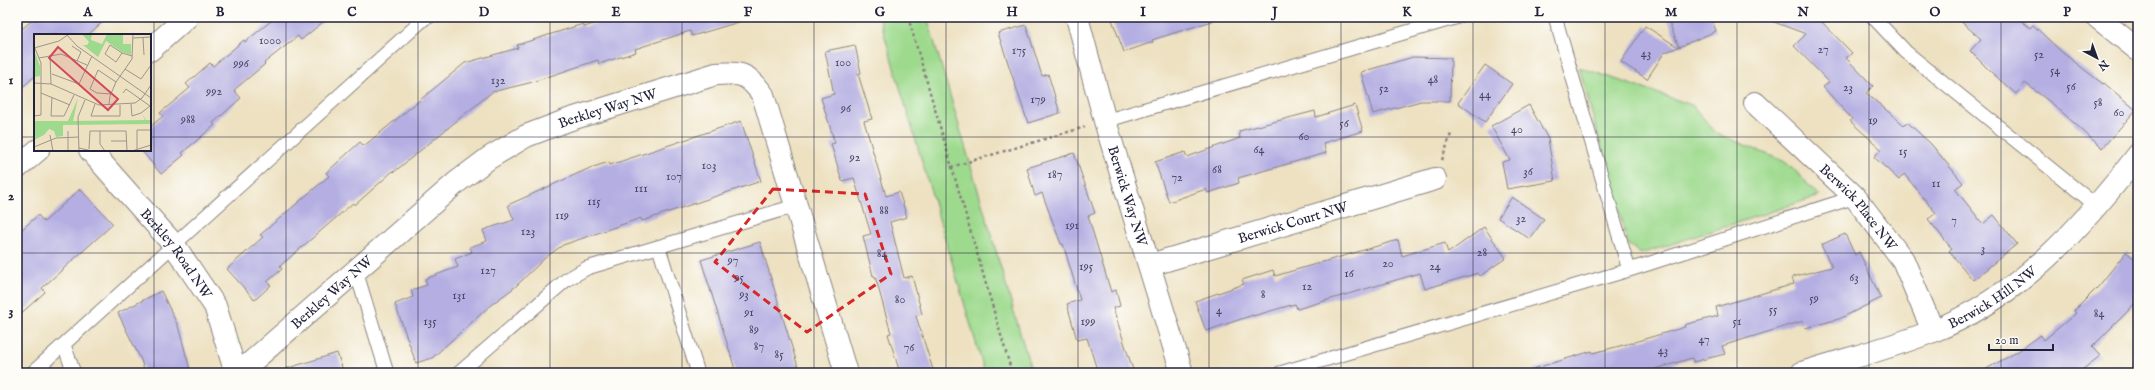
<svg xmlns="http://www.w3.org/2000/svg" width="2155" height="390" viewBox="0 0 2155 390" font-family="'IM FELL English',serif">
	<style>
		.green { fill: #9eda8e; stroke: #607e64 }
		.building { fill: #b4aee2 }
		.lines { fill: none; stroke-linecap: round; stroke-linejoin: round }
		.service-casing { stroke: #88827e; stroke-width: 15 }
		.minor-casing { stroke: #88827e; stroke-width: 24 }
		.tertiary-casing { stroke: #88827e; stroke-width: 24 }
		.path { stroke: #88827e; stroke-width: 2.5; stroke-dasharray: 3 3; stroke-linecap: butt }
		.service { stroke: #fff; stroke-width: 13 }
		.minor { stroke: #fff; stroke-width: 22 }
		.tertiary { stroke: #fff; stroke-width: 22 }
		.marked { fill: none; stroke: #d62828; stroke-width: 3; stroke-dasharray: 8 5; stroke-linejoin: round }
		.grid { fill: none; stroke: #22223b; stroke-width: 1; stroke-opacity: 0.55 }
		.labels { text-anchor: middle; stroke-width: 3.5; stroke-linejoin: round; paint-order: stroke }
		.number-label { font-size: 12px; fill: #464565 }
		.street-label { font-size: 14px; fill: #22223b; stroke: #fdfcf7 }
		.inset-road { fill: none; stroke: #9c958b; stroke-width: 1 }
		.view { fill: #d1495b; fill-opacity: 0.15; stroke: #d1495b; stroke-width: 2 }
		.inset-edge { fill: none; stroke: #22223b; stroke-width: 2 }
		.neatline { fill: none; stroke: #22223b; stroke-width: 1.5 }
		.grid-label { font-size: 13px; text-anchor: middle; font-weight: bold; fill: #22223b }
	</style>
	<rect width="100%" height="100%" fill="#fdfcf7"/>
	<filter id="ink" filterUnits="userSpaceOnUse"><feTurbulence type="fractalNoise" baseFrequency=".025" numOctaves="2"/><feDisplacementMap in="SourceGraphic" scale="8" xChannelSelector="R" yChannelSelector="G"/><feConvolveMatrix kernelMatrix="1 2 1 2 8 2 1 2 1" color-interpolation-filters="sRGB"/></filter>
	<filter id="wash" filterUnits="userSpaceOnUse"><feTurbulence type="fractalNoise" baseFrequency=".012" numOctaves="4" result="noise"/><feDisplacementMap in="SourceGraphic" scale="16" xChannelSelector="R" yChannelSelector="G"/><feGaussianBlur stdDeviation="0.9" result="paint"/><feColorMatrix in="noise" values="0 0 0 0 0 0 0 0 0 0 0 0 0 0 0 0 0 1.4 0 .05"/><feComposite in="paint" operator="in"/></filter>
	<g filter="url(#wash)">
		<rect width="100%" height="100%" fill="#ede1c1"/>
		<path class="green" d="M879 17H927L1032 373H985Z
			M1579 67 1692 105 1716 133 1788 163 1819 196 1641 254 1628 244Z"/>
		<g id="blocks">
			<path class="building" d="M36 17H108L88 35H35V76L17 92V33Z
				M276 17H329L301 40 298 36 264 63 265 64 234 90 241 98 213 123 215 125 182 153 184 155 161 174 141 150H150V127L163 116 160 113 190 88 186 84 210 63 213 66 244 40 245 42Z
				M616 17H739V22L692 36 690 31 635 49 636 52 599 64 598 60 529 83 492 92 394 172 393 171 355 205 353 203 316 235 280 266 282 269 267 282 271 285 255 300 227 269 263 237 260 235 329 176 326 173 360 142 364 146 465 63 518 48 517 45 583 24 584 27Z
				M1111 17H1211L1212 21 1152 40 1153 42 1124 52Z
				M1667 17H1711L1716 31 1679 47Z
				M1766 17H1817L1852 53 1846 58 1873 86 1866 93 1904 125 1907 122 1931 144 1963 183 1955 189 1983 224 1994 215 2017 244 1973 280 1949 251 1952 249 1928 219 1936 213 1904 174 1899 180 1874 157 1881 149 1850 121 1852 119 1823 87 1829 82 1794 46 1806 34 1766 19Z
				M1956 17H2017L2030 28 2033 25 2063 53 2103 84 2104 83 2136 110 2102 148 2054 105 2025 83 2016 94 1991 72 1970 51 1981 39Z
				M1026 25 1042 76 1048 74 1060 113 1028 123 998 33Z
				M1645 26 1678 47 1664 53 1647 79 1621 62Z
				M855 45 861 73 858 74 872 119 864 121 886 196 899 192 907 217 890 222 904 278 912 276 922 314 916 316 934 373H900L888 334 891 333 875 276H873L863 236 871 234 854 178 842 181 831 144 835 143 821 98 834 94 825 51Z
				M1413 57 1451 58 1450 101H1421L1373 114 1361 72Z
				M1485 65 1512 84 1485 122 1458 103Z
				M1355 105 1363 131 1323 143 1326 153 1238 178 1239 183 1208 193 1206 189 1169 202 1155 162 1185 152 1187 157 1240 138 1239 131 1315 111 1316 117Z
				M1529 105 1548 139 1555 181 1507 189 1502 162 1510 160 1491 126Z
				M741 121 761 181 642 221 641 218 563 245 546 257 515 287 492 304 432 358 416 363 395 304 413 297 411 290 427 285 425 279 458 267 455 259 472 252 470 247 487 241 483 230 514 220 508 205 590 168 609 162 610 165Z
				M1074 153 1095 213 1088 216 1111 292 1116 290 1120 306 1113 308 1134 373H1098L1087 338 1077 340 1067 304 1080 300 1063 244H1061L1042 193 1035 196 1027 168Z
				M80 189 113 224 42 288 45 292 17 317V234L38 215 44 222Z
				M1512 197 1544 219 1530 239 1498 218Z
				M1484 227 1506 258 1480 276 1478 273 1425 289 1420 273 1297 309 1295 304 1253 316V315L1206 331 1195 301 1244 284 1242 280 1273 270 1275 276 1398 240 1402 256 1445 243 1448 253Z
				M1845 234 1855 255 1859 252 1881 298 1839 319 1805 328 1803 321 1722 346 1725 354 1693 362 1692 358 1642 373H1534L1533 369 1592 351 1593 353 1631 343 1685 327 1684 325 1718 316 1716 307 1794 284 1792 277 1832 267 1821 245Z
				M760 242 786 328 800 373H736L728 346 701 260Z
				M2126 252 2138 261V299L2129 310 2092 347 2100 356 2078 373H1979L2017 352 2041 335 2044 340 2076 313 2074 311 2098 287Z
				M161 291 178 326 191 373H145L141 360 118 313Z
				M337 353 344 373H286L285 369Z"/>
		</g>
	</g>
	<g filter="url(#ink)">
		<use href="#blocks" fill-opacity="0" stroke="#88827e" stroke-width="1"/>
		<g class="lines">
			<g class="service-casing">
				<path id="service" d="M1555 17 1629 270
					M1873 17 1906 52 2098 207
					M1105 121 1458 17
					M659 248 698 373
					M356 271 387 373
					M64 345 74 373
					M32 373 425 18 429 17
					M459 373 566 280 587 268 795 206
					M1280 373 1629 270 1855 197"/>
			</g>
			<g class="minor-casing">
				<g id="minor">
					<path id="s1" d="M1077 17 1105 121 1182 373"/>
					<path d="M2097 17 2138 50"/>
					<path id="s2" d="M1755 103 1855 197 1903 260 1933 331"/>
					<path id="s3" d="M90 150 174 245 215 306 236 373"/>
					<path id="s4" d="M1150 265 1435 179"/>
					<path id="s5" d="M239 373 457 182 489 158 526 136 568 120 716 74C741 72 748 74 763 95L846 373"/>
					<path id="s6" d="M1802 373C1846 359 1891 348 1933 331 2020 297 2082 227 2138 155"/>
				</g>
			</g>
			<g class="tertiary-casing">
				<path id="tertiary" d="M150 50 187 17
					M17 168 38 150"/>
			</g>
			<path class="path" d="M908 17 1012 373
				M1442 160 1451 134
				M951 167 1085 127"/>
			<use href="#service" class="service"/>
			<use href="#minor" class="minor"/>
			<use href="#tertiary" class="tertiary"/>
		</g>
	</g>
	<path class="marked" d="M773 189 865 194 891 274 807 332 715 262Z"/>
	<path class="grid" d="M154 17V373M286 17V373M418 17V373M550 17V373M682 17V373M814 17V373M946 17V373M1078 17V373M1209 17V373M1341 17V373M1473 17V373M1605 17V373M1737 17V373M1869 17V373M2001 17V373M17 137H35M150 137H2138M17 253H2138"/>
	<g class="labels">
		<g class="number-label">
			<text x="270" y="44">1000</text>
			<text x="1823" y="53">27</text>
			<text x="1019" y="54">175</text>
			<text x="1646" y="57">43</text>
			<text x="2039" y="58">52</text>
			<text x="843" y="66">100</text>
			<text x="241" y="67">996</text>
			<text x="2055" y="74">54</text>
			<text x="1433" y="83">48</text>
			<text x="498" y="84">132</text>
			<text x="2071" y="90">56</text>
			<text x="1848" y="91">23</text>
			<text x="1384" y="92">52</text>
			<text x="214" y="95">992</text>
			<text x="1485" y="98">44</text>
			<text x="1038" y="103">179</text>
			<text x="2098" y="106">58</text>
			<text x="846" y="112">96</text>
			<text x="2119" y="116">60</text>
			<text x="188" y="123">988</text>
			<text x="1873" y="124">19</text>
			<text x="1344" y="127">56</text>
			<text x="1517" y="133">40</text>
			<text x="1304" y="140">60</text>
			<text x="1259" y="153">64</text>
			<text x="1903" y="155">15</text>
			<text x="855" y="161">92</text>
			<text x="709" y="169">103</text>
			<text x="1217" y="173">68</text>
			<text x="1528" y="175">36</text>
			<text x="1055" y="178">187</text>
			<text x="674" y="180">107</text>
			<text x="1177" y="181">72</text>
			<text x="1936" y="187">11</text>
			<text x="641" y="192">111</text>
			<text x="594" y="205">115</text>
			<text x="884" y="214">88</text>
			<text x="562" y="219">119</text>
			<text x="1521" y="222">32</text>
			<text x="1954" y="224">7</text>
			<text x="1072" y="229">191</text>
			<text x="528" y="235">123</text>
			<text x="1983" y="252">3</text>
			<text x="1482" y="256">28</text>
			<text x="882" y="257">84</text>
			<text x="733" y="264">97</text>
			<text x="1388" y="267">20</text>
			<text x="1086" y="270">195</text>
			<text x="1435" y="270">24</text>
			<text x="488" y="274">127</text>
			<text x="1349" y="277">16</text>
			<text x="739" y="281">95</text>
			<text x="1854" y="281">63</text>
			<text x="1307" y="290">12</text>
			<text x="744" y="298">93</text>
			<text x="1263" y="298">8</text>
			<text x="459" y="299">131</text>
			<text x="1814" y="302">59</text>
			<text x="900" y="303">80</text>
			<text x="1773" y="313">55</text>
			<text x="1219" y="314">4</text>
			<text x="749" y="316">91</text>
			<text x="2099" y="317">84</text>
			<text x="430" y="325">135</text>
			<text x="1088" y="325">199</text>
			<text x="1737" y="325">51</text>
			<text x="754" y="333">89</text>
			<text x="1704" y="343">47</text>
			<text x="759" y="350">87</text>
			<text x="909" y="351">76</text>
			<text x="1663" y="354">43</text>
			<text x="779" y="358">85</text>
		</g>
		<g class="street-label">
			<text dy="5" stroke="none"><textPath href="#s5" startOffset="459">Berkley Way NW</textPath></text>
			<text dy="5" stroke="none"><textPath href="#s1" startOffset="186">Berwick Way NW</textPath></text>
			<text dy="5" stroke="none"><textPath href="#s2" startOffset="147">Berwick Place NW</textPath></text>
			<text dy="5" stroke="none"><textPath href="#s4" startOffset="149">Berwick Court NW</textPath></text>
			<text dy="5" stroke="none"><textPath href="#s3" startOffset="135">Berkley Road NW</textPath></text>
			<text dy="5" stroke="none"><textPath href="#s5" startOffset="123">Berkley Way NW</textPath></text>
			<text dy="5" stroke="none"><textPath href="#s6" startOffset="206">Berwick Hill NW</textPath></text>
		</g>
	</g>
	<g transform="translate(34 34)">
		<rect width="117" height="117" fill="#ede1c1"/>
		<path d="M48 0H58L57 6 68 10 73 0H89V10H97V21L88 18 72 7 64 23 49 11H53L55 8ZM0 16 6 32V42L0 43ZM44 64 39 87 111 86 108 80 112 86H117V90L29 91V102L22 103 20 97 15 95 10 101 0 106V87H34Z" fill="#9eda8e"/>
		<path class="inset-road" d="M32 0 43 12 117 64M99 4 117 3M109 4 110 21M0 12 7 29V81L0 82M38 12 47 18 43 27M0 14 25 7 35 0M88 19 82 28 71 20 76 11 88 19 98 22M16 21 17 50M5 24 27 20 53 31M91 35 107 45 117 31M18 40 45 50 58 22M0 49 17 50 65 71 101 69 108 64 117 51M7 59 36 71M89 59 92 55 116 72 107 79 98 82 97 70M77 60 63 59 56 55 64 36 82 48M18 63 17 82H30L40 61M61 70 57 82H86V71M75 70 76 62 82 48 98 25 99 0M34 97V117M66 97V110L71 117M16 101 19 117M77 107H93M0 113 22 104 45 103M45 114 58 117M55 115 56 97H92L93 117M103 115V96H117M45 117 44 83 51 66M98 117 117 111"/>
		<path class="view" d="M24 13 84 65 74 76 15 24Z"/>
		<rect width="117" height="117" class="inset-edge"/>
	</g>
	<rect width="2155" height="390" fill="none" stroke="#fdfcf7" stroke-width="44"/>
	<g transform="translate(2097 58) rotate(139)" stroke="#fdfcf7" stroke-width="3" paint-order="stroke">
	<path d="M0-3L7 15L0 10L-7 15Z" fill="#22223b"/>
	<text y="-6" font-size="11" font-weight="bold" text-anchor="middle" fill="#22223b">N</text>
	</g>
	<path d="M1989 344v6h64v-6" fill="none" stroke="#22223b" stroke-width="2"/>
	<text x="1995" y="344" font-size="12" fill="#22223b" stroke="#fdfcf7" stroke-width="3" paint-order="stroke">20 m</text>
	<rect x="22" y="22" width="2111" height="346" class="neatline"/>
	<g class="grid-label">
		<text x="88" y="16">A</text>
		<text x="220" y="16">B</text>
		<text x="352" y="16">C</text>
		<text x="484" y="16">D</text>
		<text x="616" y="16">E</text>
		<text x="748" y="16">F</text>
		<text x="880" y="16">G</text>
		<text x="1012" y="16">H</text>
		<text x="1143" y="16">I</text>
		<text x="1275" y="16">J</text>
		<text x="1407" y="16">K</text>
		<text x="1539" y="16">L</text>
		<text x="1671" y="16">M</text>
		<text x="1803" y="16">N</text>
		<text x="1935" y="16">O</text>
		<text x="2067" y="16">P</text>
		<text x="11" y="84">1</text>
		<text x="11" y="200">2</text>
		<text x="11" y="315">3</text>
	</g>
</svg>
